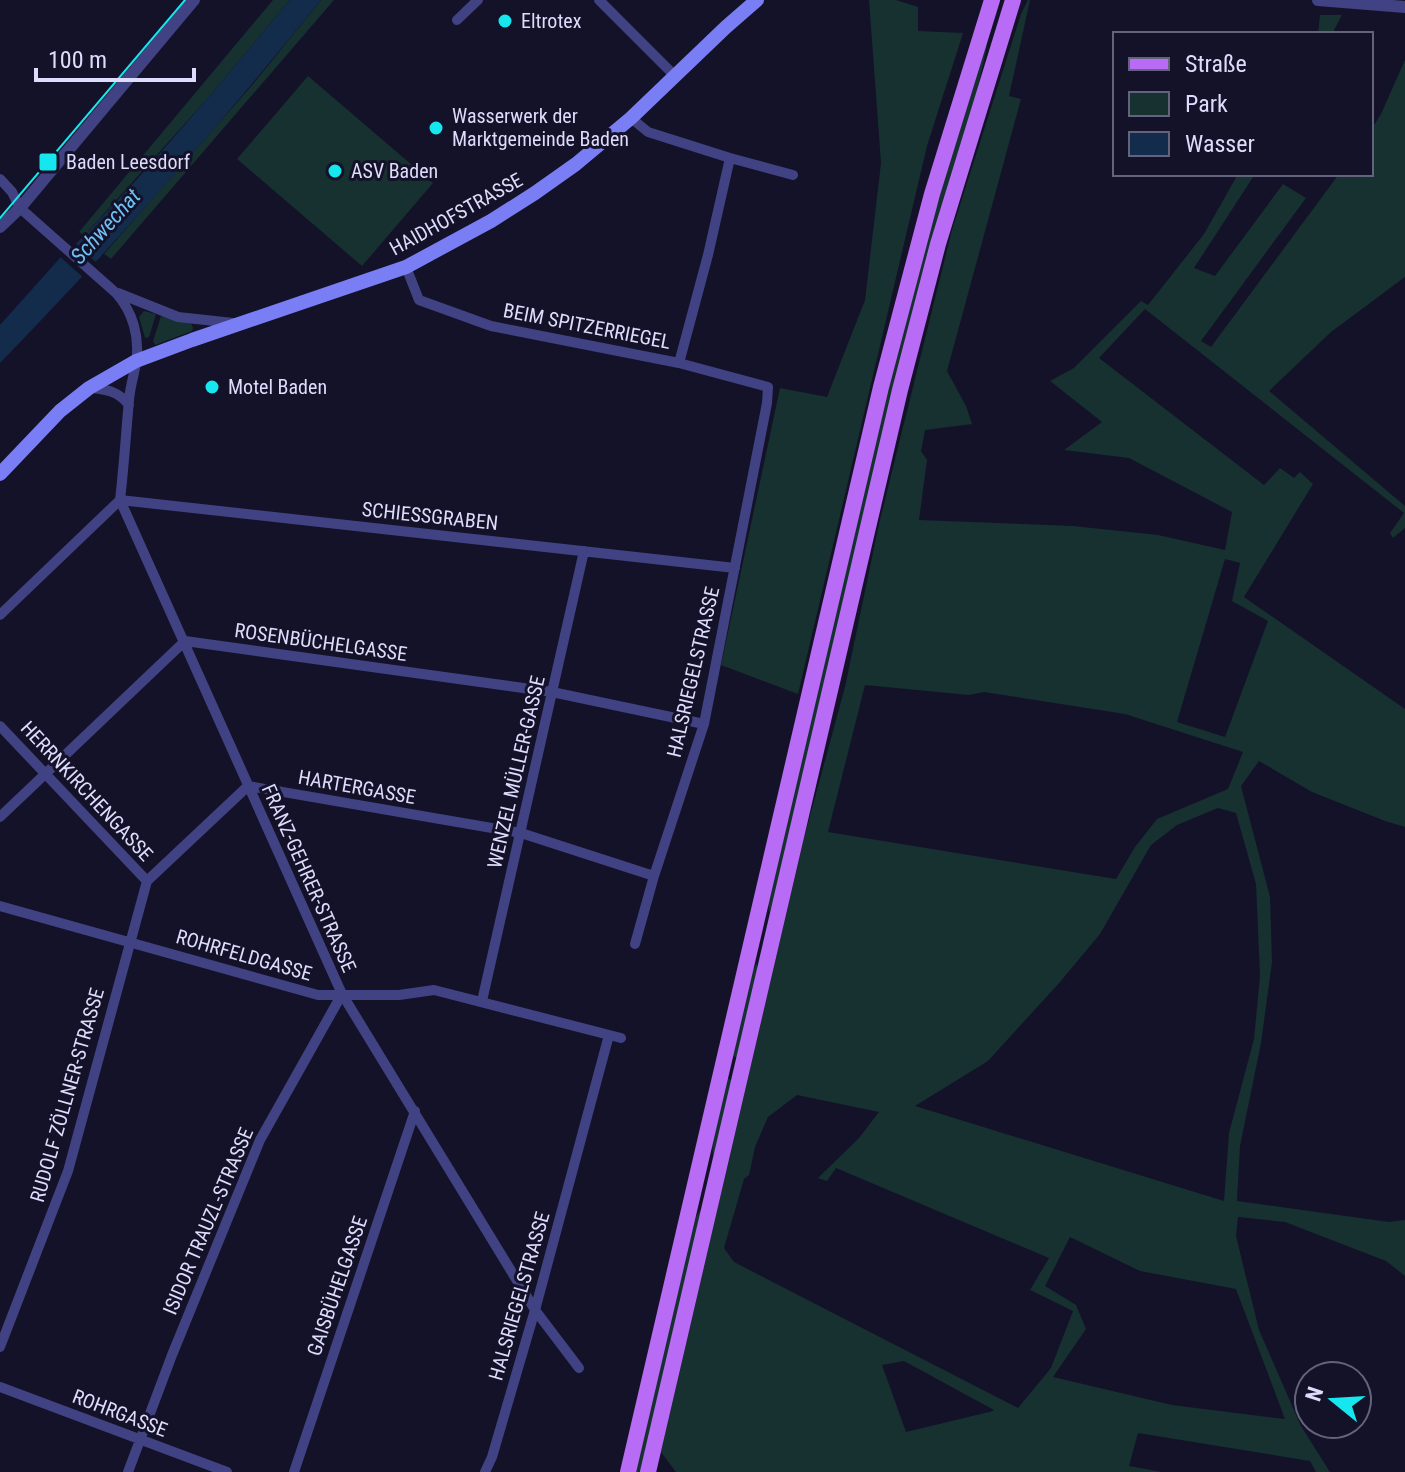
<svg xmlns="http://www.w3.org/2000/svg" width="1405" height="1472" viewBox="0 0 1405 1472" font-family="'Roboto Condensed',sans-serif">
	<style>
		.green { fill: #16312f; fill-rule: evenodd }
		.water { fill: #132c4b }
		.pier { fill: #141228 }
		.lines { fill: none; stroke-linecap: round; stroke-linejoin: round }
		.minor { stroke: #414283; stroke-width: 10 }
		.tertiary { stroke: #414283; stroke-width: 12 }
		.secondary { stroke: #7a7ef5; stroke-width: 14 }
		.primary { stroke: #b86bf4; stroke-width: 16 }
		.tram { stroke: #16e6ee; stroke-width: 2 }
		.poi-dot { fill: #16e6ee; stroke: #141228; stroke-width: 3 }
		.labels { text-anchor: middle; stroke-width: 6; stroke-linejoin: round; paint-order: stroke }
		.poi-label { font-size: 20px; fill: #dddcfc; stroke: #141228; text-anchor: start }
		.street-label { font-size: 20px; fill: #dddcfc; stroke: #141228 }
		.water-label { font-size: 22px; font-style: italic; fill: #71c0f5; stroke: #141228 }
	</style>
	<rect width="100%" height="100%" fill="#141228"/>
	<path class="green" d="M273 0H290L208 98 84 236 79 232Z
		M321 0H334L111 259 104 254 253 84Z
		M869 0H896L918 7V31L963 33 927 146 798 694 721 665 780 388 827 397 865 300 881 163Z
		M1028 0H1030L1009 96 1021 99 947 371 966 406 972 424 925 430 921 451 927 460 919 520 1073 526 1158 535 1225 550 1232 512 1129 458 1064 450 1102 422 1050 381 1074 368 1141 301 1148 305 1204 234 1238 174H1255L1194 268 1215 276 1283 184 1306 198 1201 341 1211 347 1339 174H1371V130L1381 114 1405 60V277L1331 332 1269 391 1405 506V528L1393 538 1390 533 1404 513 1145 309 1099 358 1264 485 1280 468 1294 478 1300 472 1313 484 1244 597 1405 709V827L1385 821 1312 792 1259 761 1241 786 1270 897 1272 962 1261 1043 1240 1146 1237 1201 1389 1222 1405 1220V1276L1386 1261 1285 1222 1238 1217 1236 1236 1259 1330 1301 1426 1330 1472H1316L1310 1461 1138 1433 1129 1466 1162 1472H676L661 1452 804 838 845 687 879 524 952 230 1021 14ZM1225 559 1240 563 1232 601 1268 621 1225 737 1177 722ZM865 685 969 695 984 692 1125 714 1243 752 1228 789 1157 819 1135 847 1116 879 828 832ZM1218 808 1236 813 1256 884 1260 976 1254 1039 1229 1133 1224 1201 915 1106 988 1061 1060 982 1100 934 1151 845 1177 825ZM797 1095 879 1112 859 1138 818 1178 827 1181 836 1168 1049 1258 1030 1290 1073 1311 1051 1368 1018 1408 734 1262 724 1248 744 1179 749 1175 755 1147 768 1117ZM1070 1237 1140 1271 1236 1289 1285 1419 1172 1405 1053 1377 1086 1329 1076 1305 1045 1286ZM904 1361 994 1410 993 1411 906 1432 882 1365Z
		M1320 15H1342L1332 34H1318Z
		M985 45 987 46 976 96 775 901 769 912 768 900 877 428 926 238Z
		M308 76 433 183 362 266 237 159Z
		M144 311 156 314 149 337 145 338 139 317Z
		M161 316 191 323 193 328 192 331 155 345 153 341Z
		M757 963 758 976 738 1058 733 1056 751 973Z
		M727 1078 733 1081 720 1138 713 1156 712 1141Z
		M700 1210 702 1219 642 1472H635L688 1248 696 1217Z"/>
	<path class="water" d="M290 0H321C219 126 113 247 0 363V325L60 258 84 236 140 176 208 98Z"/>
	<path class="pier" d="M73 241 99 265 86 280 58 255Z"/>
	<g class="lines">
		<path class="minor" d="M599 0 675 76
			M457 20 478 0
			M631 118 648 132 730 158 708 255 679 363
			M730 158 793 175
			M0 179 12 192 20 208 116 293C133 312 140 337 136 363 134 375 130 387 129 400 126 433 124 466 120 500L342 994 535 1310 579 1368
			M406 267 419 300 491 326 679 363 768 387 767 403 704 724 654 876 635 944
			M118 293 178 317 233 323
			M91 388C108 390 118 391 129 405
			M120 500 735 568
			M0 615 120 500
			M0 726 147 881
			M248 786 521 833 654 876
			M0 817 185 641 552 692 704 724
			M0 906 318 995H399L434 990 621 1038
			M482 1001 584 551
			M0 1347 68 1171 147 881 248 786
			M0 1387 227 1472
			M128 1472 172 1355 260 1140 342 994
			M294 1472 415 1111
			M485 1472 492 1457 535 1310 609 1035"/>
		<path class="tertiary" d="M1318 0 1405 7
			M0 227 20 208 194 0"/>
		<path class="secondary" d="M0 474 60 411 89 388 136 361 192 340 406 267 491 221 535 193 576 164 631 118 726 27 757 0"/>
		<path class="primary" d="M628 1472 881 387 932 194 992 0
			M648 1472 900 390 938 244 1013 0"/>
		<path class="tram" d="M0 218 185 0"/>
	</g>
	<g class="poi-dot">
		<circle cx="505" cy="21" r="8"/>
		<circle cx="436" cy="128" r="8"/>
		<rect x="38" y="152" width="20" height="20" rx="4"/>
		<circle cx="335" cy="171" r="8"/>
		<circle cx="212" cy="387" r="8"/>
	</g>
	<g class="labels">
		<g class="poi-label">
			<text x="521" y="28">Eltrotex</text>
			<text x="452" y="123">Wasserwerk der<tspan x="452" dy="23">Marktgemeinde Baden</tspan></text>
			<text x="66" y="169">Baden Leesdorf</text>
			<text x="351" y="178">ASV Baden</text>
			<text x="228" y="394">Motel Baden</text>
		</g>
		<g class="street-label">
			<text transform="translate(456 214) rotate(-29)" y="7">HAIDHOFSTRASSE</text>
			<text transform="translate(587 326) rotate(11)" y="7">BEIM SPITZERRIEGEL</text>
			<text transform="translate(430 516) rotate(6)" y="7">SCHIESSGRABEN</text>
			<text transform="translate(321 642) rotate(8)" y="7">ROSENBÜCHELGASSE</text>
			<text transform="translate(693 672) rotate(-77)" y="7">HALSRIEGELSTRASSE</text>
			<text transform="translate(516 772) rotate(-77)" y="7">WENZEL MÜLLER-GASSE</text>
			<text transform="translate(357 787) rotate(10)" y="7">HARTERGASSE</text>
			<text transform="translate(87 791) rotate(47)" y="7">HERRNKIRCHENGASSE</text>
			<text transform="translate(309 878) rotate(66)" y="7">FRANZ-GEHRER-STRASSE</text>
			<text transform="translate(244 955) rotate(16)" y="7">ROHRFELDGASSE</text>
			<text transform="translate(67 1095) rotate(-74)" y="7">RUDOLF ZÖLLNER-STRASSE</text>
			<text transform="translate(208 1221) rotate(-67)" y="7">ISIDOR TRAUZL-STRASSE</text>
			<text transform="translate(337 1286) rotate(-71)" y="7">GAISBÜHELGASSE</text>
			<text transform="translate(519 1296) rotate(-74)" y="7">HALSRIEGELSTRASSE</text>
			<text transform="translate(120 1413) rotate(21)" y="7">ROHRGASSE</text>
		</g>
		<g class="water-label">
			<text transform="translate(105 226) rotate(-48)" y="8">Schwechat</text>
		</g>
	</g>
	<rect x="1113" y="32" width="260" height="144" fill="#141228" stroke="#64637d" stroke-width="2"/>
	<rect x="1129" y="58" width="40" height="12" fill="#b86bf4" stroke="#64637d" stroke-width="2"/>
	<text x="1185" y="72" font-size="24" fill="#dddcfc">Straße</text>
	<rect x="1129" y="92" width="40" height="24" fill="#16312f" stroke="#64637d" stroke-width="2"/>
	<text x="1185" y="112" font-size="24" fill="#dddcfc">Park</text>
	<rect x="1129" y="132" width="40" height="24" fill="#132c4b" stroke="#64637d" stroke-width="2"/>
	<text x="1185" y="152" font-size="24" fill="#dddcfc">Wasser</text>
	<g transform="translate(1333 1400) rotate(288)"><circle r="38" fill="#141228" stroke="#64637d" stroke-width="2"/>
	<path d="M0-6L14 30L0 20L-14 30Z" fill="#16e6ee"/>
	<text y="-12" font-size="22" font-weight="bold" text-anchor="middle" fill="#dddcfc">N</text>
	</g>
	<path d="M36 68v12h158v-12" fill="none" stroke="#dddcfc" stroke-width="4"/>
	<text x="48" y="68" font-size="24" fill="#dddcfc" stroke="#141228" stroke-width="6" paint-order="stroke">100 m</text>
</svg>
